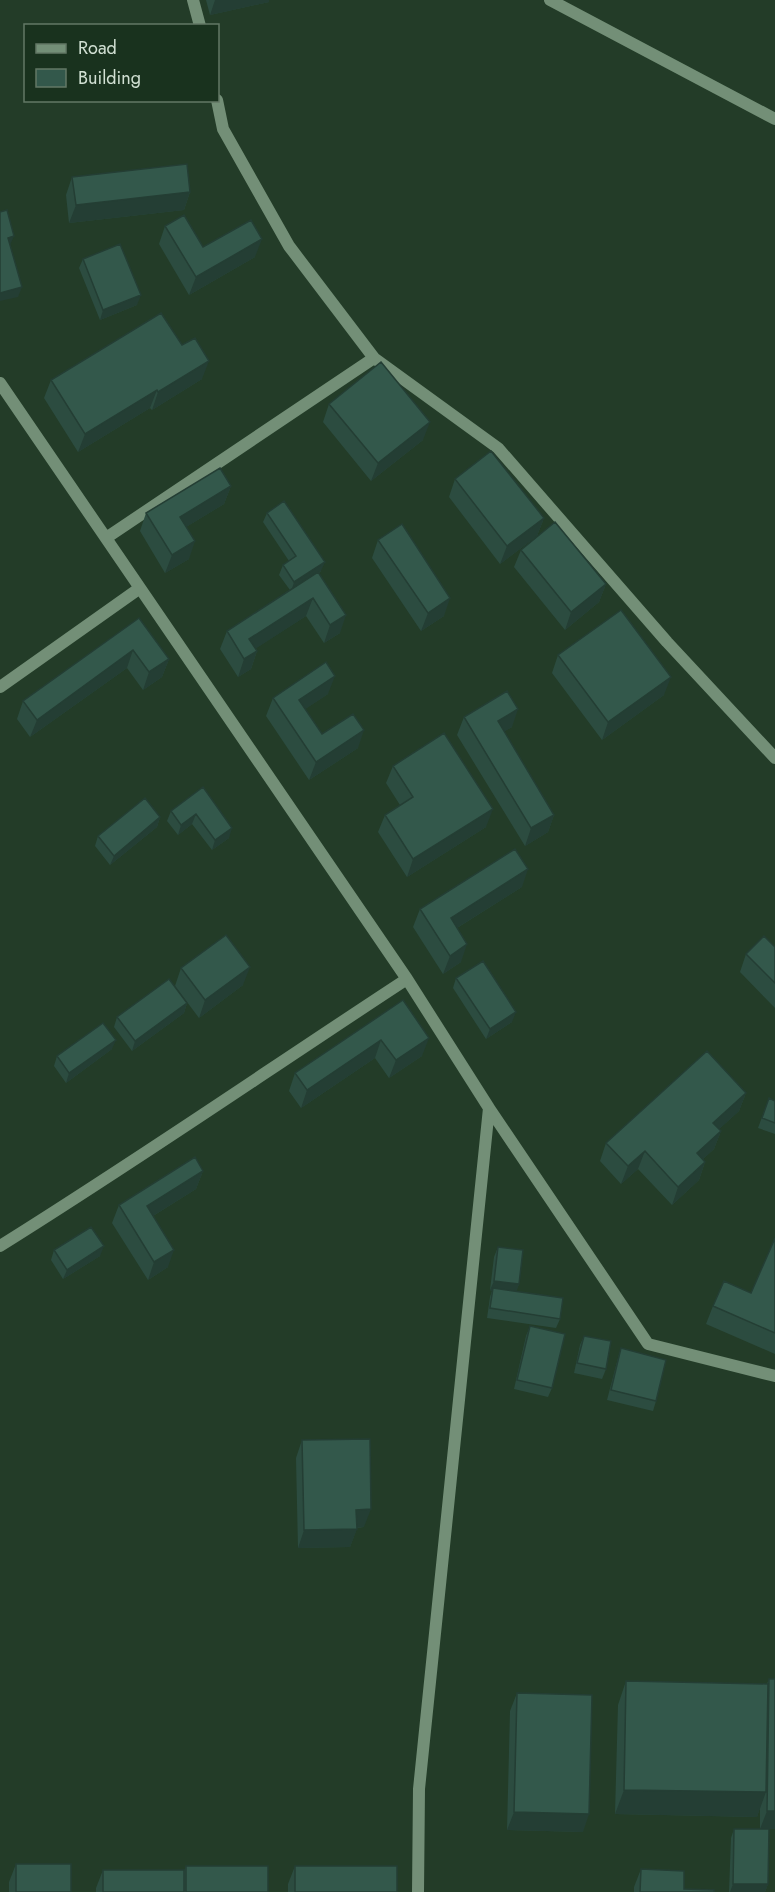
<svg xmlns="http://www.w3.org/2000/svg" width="775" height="1892" viewBox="0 0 775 1892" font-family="Jost,sans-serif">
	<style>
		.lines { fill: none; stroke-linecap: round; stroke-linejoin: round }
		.minor { stroke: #738f77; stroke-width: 12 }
		.wall { fill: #2c4c40 }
		.shaded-wall { fill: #243e34 }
		.building { fill: #33584b; stroke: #243e34; stroke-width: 1.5 }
	</style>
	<rect width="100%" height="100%" fill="#233c28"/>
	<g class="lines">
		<path class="minor" d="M193 0 200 26
			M550 0 775 119
			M217 100 223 129 289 246 374 358 498 448 667 642 775 758
			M0 383 407 979 489 1108 648 1344 775 1376
			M106 538 374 358
			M0 687 140 588
			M0 1246C138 1160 271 1068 407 979
			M418 1892 419 1789 489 1108"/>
	</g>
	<path class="wall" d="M206 0H269V2L210 15Z
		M72 177 190 192 184 210 69 223 66 195Z
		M165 226 203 247 255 257 189 295 159 244Z
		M83 259 137 305 100 320 79 268Z
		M202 379 152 410 150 408 78 452 44 398 51 380Z
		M329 404 423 440 371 481 323 422Z
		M455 479 544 518 537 536 500 564 449 497Z
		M231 486 224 504 186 527 189 559 165 573 140 531 146 513Z
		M267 513 321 571 319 573 340 633 324 643 306 616 256 648 257 651 251 669 238 677 220 649 227 631 290 590 279 575 283 565 289 561 263 522Z
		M378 540 444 616 421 631 372 558Z
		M521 550 606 584 599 602 565 630 514 567Z
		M139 618 169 659 162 677 143 690 127 668 30 737 17 719 23 701Z
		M558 655 664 695 602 740 552 673Z
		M328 694 305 709 322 734 358 748 309 780 266 716 273 698Z
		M464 717 512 727 504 731 554 815 548 832 525 846 457 735Z
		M393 766 486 827 407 877 378 832 385 815 400 805 386 783Z
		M203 787 229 838 212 850 192 824 178 835 167 821 171 811Z
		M160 817 157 827 110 865 95 846 98 836Z
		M522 887 457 928 461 962 443 974 413 927 420 909Z
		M775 947V1008L740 972 746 954Z
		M181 968 243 985 199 1018 175 986Z
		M456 978 512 1022 486 1039 453 988Z
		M403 1000 422 1056 389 1078 375 1058 301 1108 289 1091 295 1073Z
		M187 1003 184 1013 132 1051 114 1027 117 1017Z
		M112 1049 66 1083 54 1066 57 1056Z
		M746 1093 739 1111 719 1129 721 1131 714 1149 703 1159 705 1162 699 1180 672 1205 638 1169 621 1184 600 1161 606 1143Z
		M769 1098 775 1101V1134L758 1128Z
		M203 1171 196 1189 153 1216 168 1267 148 1280 112 1223 119 1205Z
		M775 1238V1354L706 1324 713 1306 751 1293Z
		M498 1247 519 1284 516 1291 560 1319 556 1328 487 1318 490 1297 492 1291 490 1290 494 1257Z
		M54 1250 100 1256 63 1279 51 1260Z
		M530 1326 552 1388 548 1397 514 1389 526 1336Z
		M584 1336 606 1369 602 1379 574 1373 580 1345Z
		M621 1348 656 1401 653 1411 607 1400 618 1358Z
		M302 1440 364 1527 357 1528 350 1547 298 1548 296 1458Z
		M769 1679H775V1829H760V1807L757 1817 615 1814 618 1705 626 1681 767 1684Z
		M517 1693 583 1832 507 1830 510 1711Z
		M734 1829 768 1884 765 1892H729L731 1838Z
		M16 1864 71 1892H9V1882Z
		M186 1866 268 1892H96V1888L103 1870 184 1871Z
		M295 1866 397 1892H288V1884Z
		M641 1869 684 1889 714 1892H634V1887Z"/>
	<path class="shaded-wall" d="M215 0H269V2L210 15Z
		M190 192 184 210 69 223 76 205Z
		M14 236 10 245 8 238Z
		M262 239 255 257 189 295 196 277Z
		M22 287 18 297 0 301V293Z
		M141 295 137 305 100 320 103 310Z
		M209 361 202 379 152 410 158 392Z
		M157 390 150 408 78 452 85 434Z
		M430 422 423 440 371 481 378 463Z
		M231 486 224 504 173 535 180 517Z
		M544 518 537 536 500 564 507 546Z
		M195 541 189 559 165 573 172 555Z
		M325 562 321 571 291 592 294 582Z
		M606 584 599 602 565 630 571 612Z
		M313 598 306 616 243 657 249 639Z
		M450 598 444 616 421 631 428 613Z
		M346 615 340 633 324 643 330 625Z
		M133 650 127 668 30 737 37 720Z
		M257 651 251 669 238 677 244 659Z
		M169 659 162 677 143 690 149 672Z
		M335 676 328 694 292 718 299 700Z
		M671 677 664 695 602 740 608 722Z
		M518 709 512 727 492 739 498 721Z
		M364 730 358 748 309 780 316 762Z
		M493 809 486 827 407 877 413 859Z
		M196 814 192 824 178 835 181 825Z
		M554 815 548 832 525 846 531 828Z
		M160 817 157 827 110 865 114 856Z
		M232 828 229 838 212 850 215 840Z
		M528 869 522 887 444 936 451 918Z
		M467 944 461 962 443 974 450 956Z
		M250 967 243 985 199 1018 205 1000Z
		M187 1003 184 1013 132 1051 135 1041Z
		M516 1012 512 1022 486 1039 490 1029Z
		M429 1038 422 1056 389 1078 396 1060Z
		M116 1040 112 1049 66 1083 69 1073Z
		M381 1040 375 1058 301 1108 307 1090Z
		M746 1093 739 1111 706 1141 713 1123Z
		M721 1131 714 1149 690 1171 697 1153Z
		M645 1151 638 1169 621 1184 628 1166Z
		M705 1162 699 1180 672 1205 678 1187Z
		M203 1171 196 1189 140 1224 147 1206Z
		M104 1246 100 1256 63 1279 67 1270Z
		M174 1250 168 1267 148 1280 154 1262Z
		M494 1281 519 1284 516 1293 493 1288 492 1291 490 1290Z
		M371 1509 364 1527 350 1528 356 1510Z
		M357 1529 350 1547 298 1548 304 1530Z
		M624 1790 766 1792 757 1817 615 1814Z
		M767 1811H775V1829H760Z
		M514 1812 589 1814 583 1832 507 1830Z
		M733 1884H768L765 1892H730Z"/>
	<path class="building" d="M187 164 190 192 76 205 72 177Z
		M7 210 14 236 8 238 22 287 0 293V212Z
		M184 215 203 247 251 220 262 239 196 277 165 226Z
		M120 244 141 295 103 310 83 259Z
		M161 313 182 345 195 338 209 361 158 392 157 390 85 434 51 380Z
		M381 362 430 422 378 463 329 404Z
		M491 451 544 518 507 546 455 479Z
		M220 468 231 486 180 517 195 541 172 555 146 513Z
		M284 501 325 562 294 582 283 565 296 556 267 513Z
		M555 522 606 584 571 612 521 550Z
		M402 524 450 598 428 613 378 540Z
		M318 572 346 615 330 625 313 598 249 639 257 651 244 659 227 631Z
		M621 610 671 677 608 722 558 655Z
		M139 618 169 659 149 672 133 650 37 720 23 701Z
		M326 662 335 676 299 700 322 734 353 714 364 730 316 762 273 698Z
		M507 691 518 709 498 721 554 815 531 828 464 717Z
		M444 733 493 809 413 859 385 815 413 797 393 766Z
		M203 787 232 828 215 840 196 814 181 825 171 811Z
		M145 798 160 817 114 856 98 836Z
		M515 849 528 869 451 918 467 944 450 956 420 909Z
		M226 935 250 967 205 1000 181 968Z
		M764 936 775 947V983L746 954Z
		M483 961 516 1012 490 1029 456 978Z
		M169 979 187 1003 135 1041 117 1017Z
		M403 1000 429 1038 396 1060 381 1040 307 1090 295 1073Z
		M103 1023 116 1040 69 1073 57 1056Z
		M707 1051 746 1093 713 1123 721 1131 697 1153 705 1162 678 1187 645 1151 628 1166 606 1143Z
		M769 1098 775 1101V1123L762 1118Z
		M195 1157 203 1171 147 1206 174 1250 154 1262 119 1205Z
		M91 1227 104 1246 67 1270 54 1250Z
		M775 1238V1333L713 1306 724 1281 751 1293Z
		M498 1247 523 1250 519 1284 494 1281Z
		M493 1288 563 1298 560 1319 490 1308Z
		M530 1326 565 1334 552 1388 517 1380Z
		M584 1336 611 1341 606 1369 577 1363Z
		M621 1348 666 1360 656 1401 611 1390Z
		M370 1439 371 1509 356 1510 357 1529 304 1530 302 1440Z
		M769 1679H775V1811H767Z
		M626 1681 768 1684 766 1792 624 1790Z
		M517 1693 592 1695 589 1814 514 1812Z
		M734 1829H769L768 1884H733Z
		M16 1864H71V1892H16Z
		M186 1866H268V1892H186Z
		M295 1866H397V1892H295Z
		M641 1869 684 1871V1889L714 1890V1892H640Z
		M103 1870H184V1892H103Z"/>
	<rect x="24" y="24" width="195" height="78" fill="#19321e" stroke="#637866" stroke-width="1.5"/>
	<rect x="36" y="44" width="30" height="9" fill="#738f77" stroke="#637866" stroke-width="1.5"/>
	<text x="78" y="54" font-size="18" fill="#d1e0d3">Road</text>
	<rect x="36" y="69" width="30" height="18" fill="#33584b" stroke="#637866" stroke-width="1.5"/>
	<text x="78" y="84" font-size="18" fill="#d1e0d3">Building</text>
</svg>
